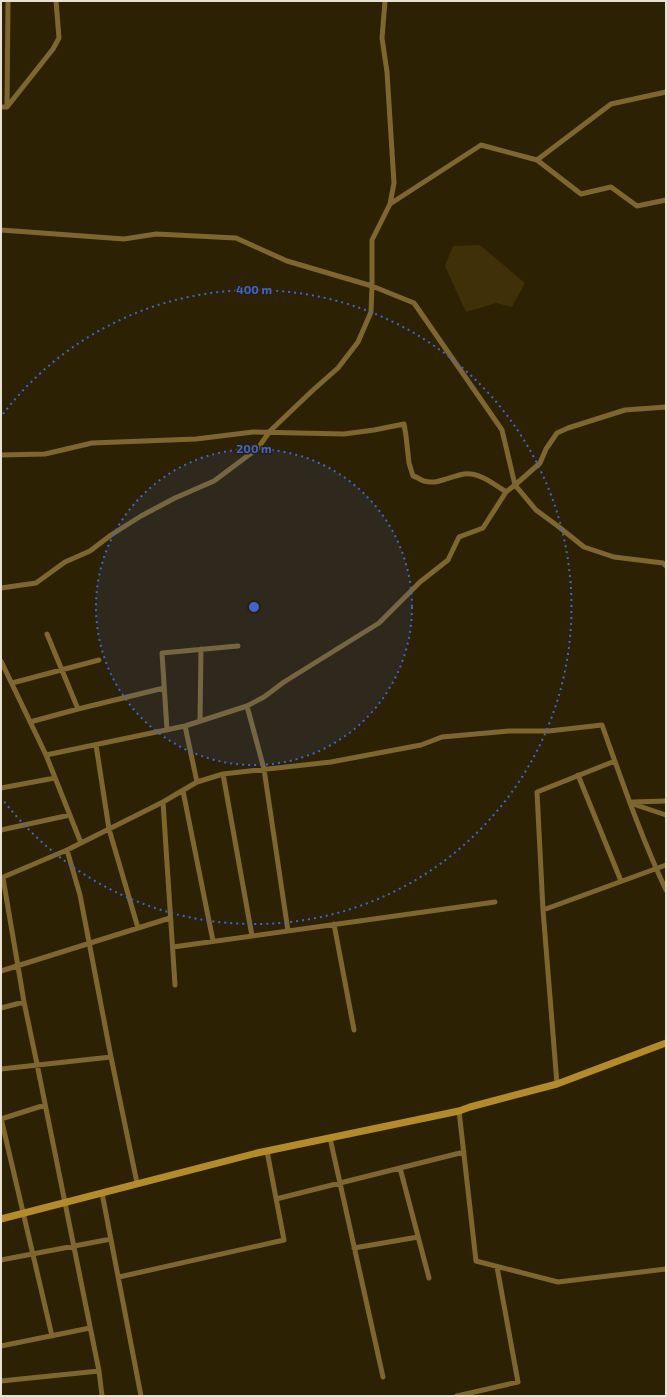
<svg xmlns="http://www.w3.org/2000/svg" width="667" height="1397" viewBox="0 0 667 1397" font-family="'Exo 2',sans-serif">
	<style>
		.green { fill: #403008 }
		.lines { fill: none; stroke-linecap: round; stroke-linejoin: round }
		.street { stroke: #7f662d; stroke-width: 5 }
		.secondary { stroke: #b48c25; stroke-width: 7 }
		.ring { fill: none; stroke: #3c64d7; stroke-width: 2; stroke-dasharray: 2 4 }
		.centre { fill: #3c64d7; stroke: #2d2103; stroke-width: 2 }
		.ring-label { font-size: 12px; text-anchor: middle; font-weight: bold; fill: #3c64d7; stroke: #2d2103; stroke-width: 3; stroke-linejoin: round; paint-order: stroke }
	</style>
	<rect width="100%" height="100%" fill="#2d2103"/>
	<path class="green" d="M480 245 525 283 512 307 496 303 466 312 445 266 453 246Z"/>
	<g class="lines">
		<path class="street" d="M1 107H7L53 49 59 38 56 1
			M7 107 8 1
			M537 160 611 104 666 92
			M390 204 481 145 537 160 581 194 611 187 637 206 666 200
			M1 230 124 239 156 234 236 238 287 261 372 286 414 303 502 430 515 485 506 492 483 528 459 537 448 560 420 582 379 623 284 682 264 697 247 706 185 726 46 755
			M666 407 625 410 568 428 557 433 546 449 540 463 515 485 536 510 559 527 584 547 614 557 663 563 666 566
			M1 455 45 454 92 443 196 439 253 432 344 434 374 430 404 424 406 436 409 463 413 476C417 477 421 480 424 481 438 485 451 476 464 474 479 472 494 484 506 492
			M1 588 36 583 65 562 90 551 111 535 141 516 175 498 214 481 258 448 270 431 312 391 338 368 358 342 371 312 372 286V240L390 204 394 183 387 72 382 38 385 1
			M47 634 78 709
			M1 661 46 755 81 843
			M12 683 99 660
			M247 706 264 769 288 931
			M200 721 201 649
			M30 722 78 709 164 688
			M185 726 197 782
			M167 730 162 653 238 646
			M96 745 109 829 138 928
			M223 774 252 936
			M578 775 621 881
			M1 788 55 778
			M183 791 213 941
			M163 802 175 985
			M633 802 666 801
			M630 803 666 815
			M1 830 70 815
			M67 850 80 895 111 1057 137 1183
			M1 878 67 850 163 802 197 782 223 774 331 762 421 745 442 737 509 731H549L602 725C622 781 641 837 666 890
			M3 878 24 1002 37 1064 99 1371 102 1396
			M543 910 666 865
			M334 924 354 1030
			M173 947 495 902
			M1 971 170 918
			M1 1008 24 1002
			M1 1069 111 1057
			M557 1084 543 910 537 792 615 761
			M459 1111 476 1261 558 1282 666 1269
			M1 1118 52 1336
			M1 1119 45 1105
			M330 1138 383 1377
			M400 1168 429 1278
			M102 1193 141 1396
			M276 1199 464 1152
			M354 1248 418 1237
			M1 1260 111 1239
			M119 1277 284 1240 267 1151
			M1 1346 90 1328
			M1 1381 99 1371
			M457 1396 518 1382 497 1267"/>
		<path class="secondary" d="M1 1219 257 1153 459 1111 470 1107 557 1084 666 1043"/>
	</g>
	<circle cx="254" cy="607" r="158" fill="#3c64d7" fill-opacity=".12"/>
	<g class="ring">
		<circle cx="254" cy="607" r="158"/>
		<path d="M3 414A317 317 0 1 1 3 800"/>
	</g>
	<circle cx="254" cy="607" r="6" class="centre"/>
	<g class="ring-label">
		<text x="254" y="294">400 m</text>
		<text x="254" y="453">200 m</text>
	</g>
	<rect width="667" height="1397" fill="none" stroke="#eae2d1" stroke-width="4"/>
</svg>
